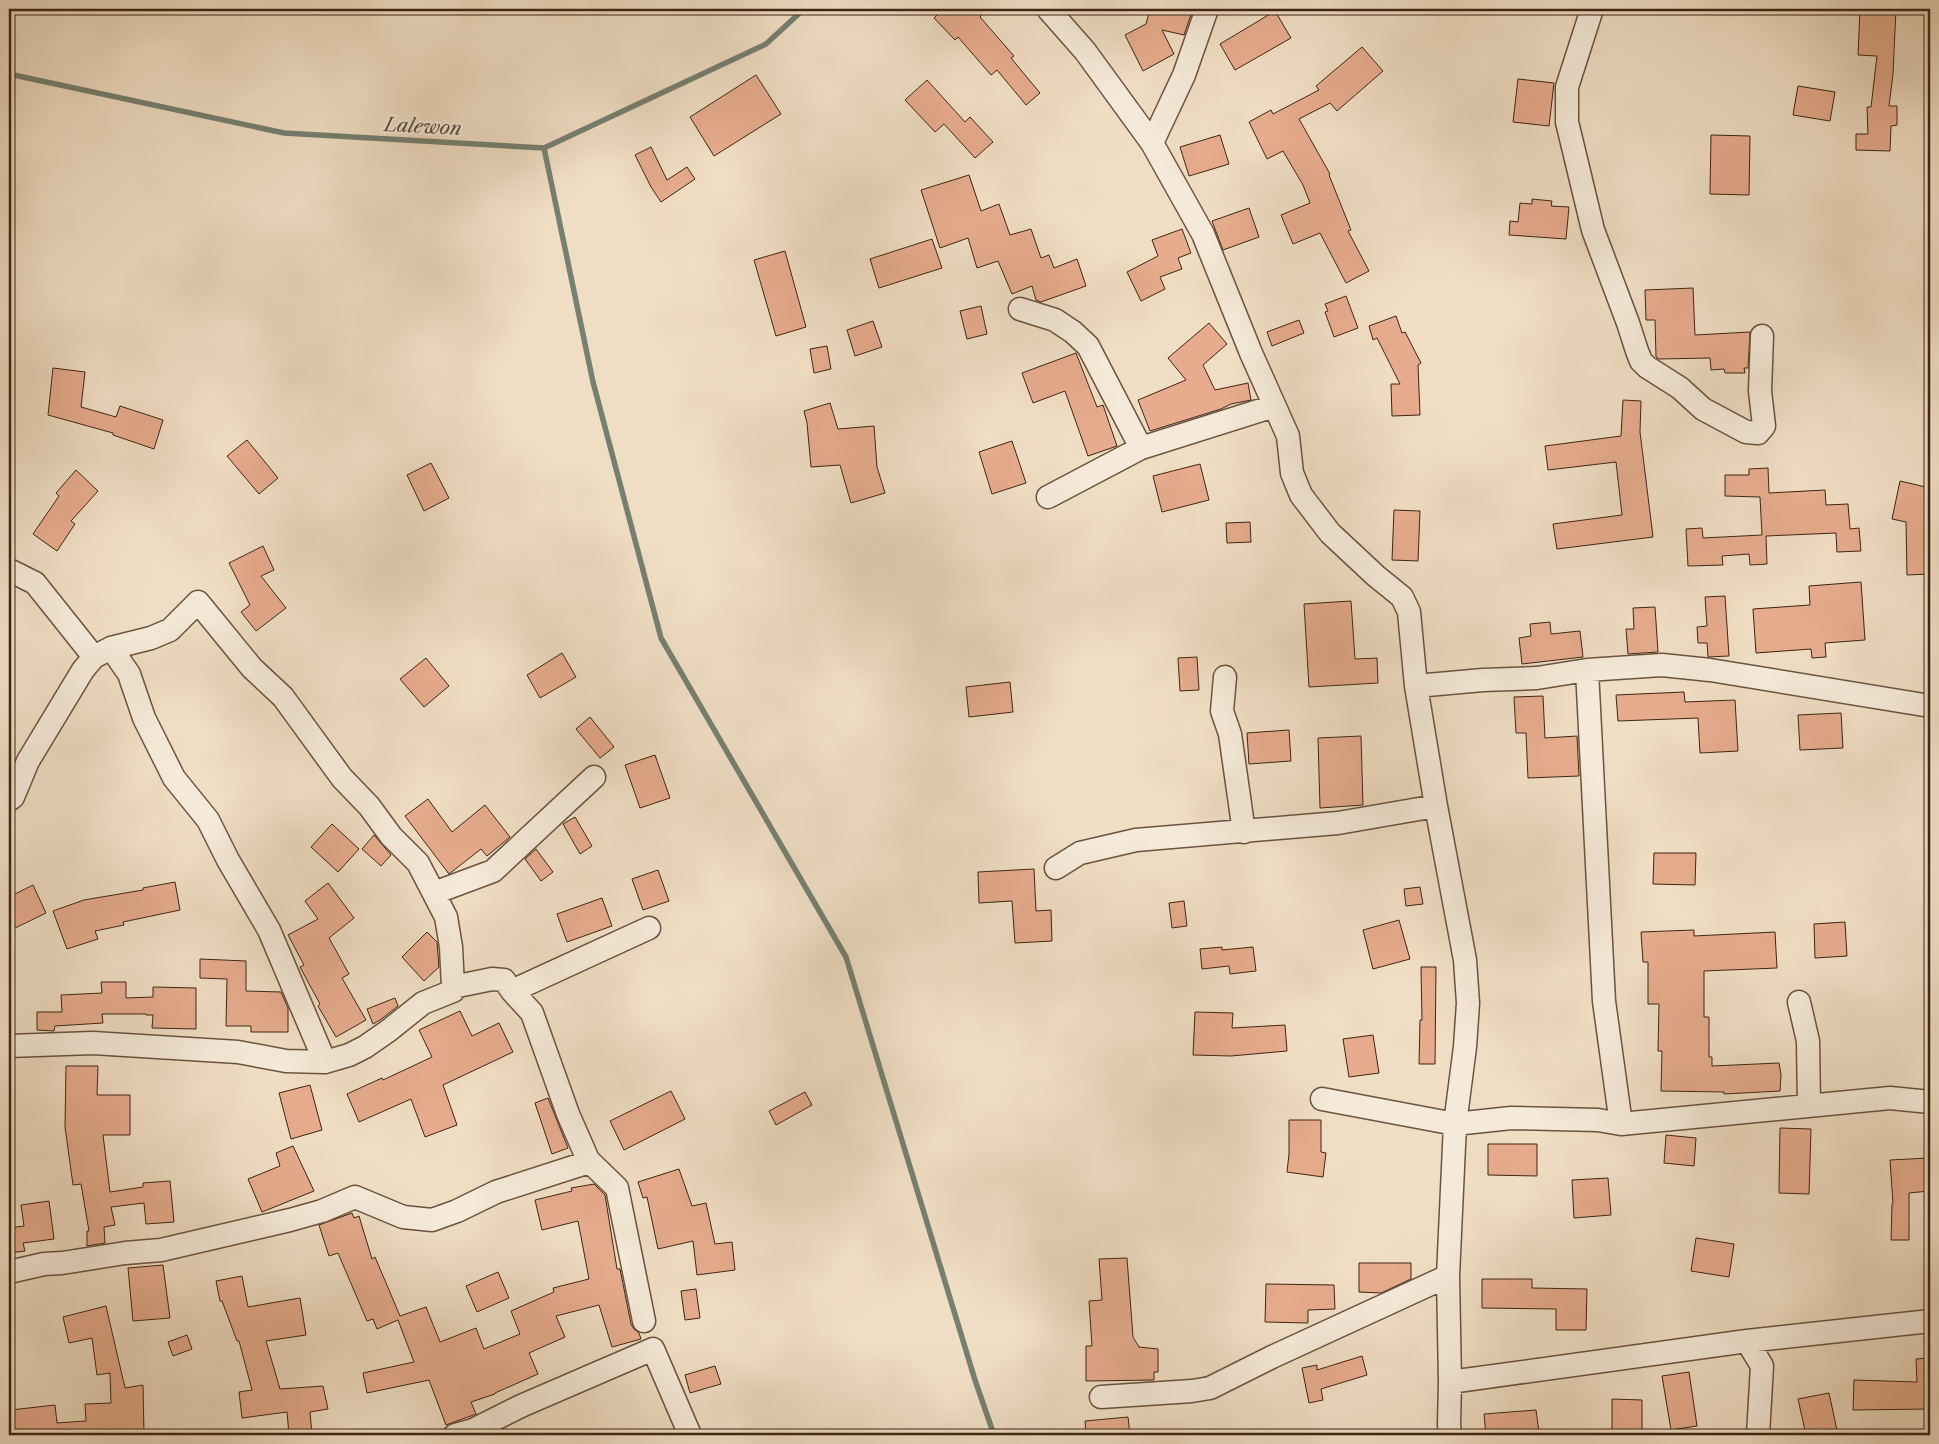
<svg xmlns="http://www.w3.org/2000/svg" width="1939" height="1444" viewBox="0 0 1939 1444" font-family="'Libre Caslon Text',serif">
	<style>
		.lines { fill: none; stroke-linecap: round; stroke-linejoin: round }
		.stream { stroke: #758072; stroke-width: 5.5 }
		.building { fill: #e6ac8d; stroke: #3e2513 }
		.minor-casing { stroke: #6a533f; stroke-width: 25 }
		.minor { stroke: #f5ead9; stroke-width: 22 }
		.labels { text-anchor: middle; stroke-width: 4.5; stroke-linejoin: round; paint-order: stroke }
		.water-label { font-size: 19px; font-style: italic; fill: #554b3a; stroke: #f5ead9 }
	</style>
	<rect width="100%" height="100%" fill="#f0dec4"/>
	<filter id="stains"><feTurbulence type="fractalNoise" baseFrequency=".004" numOctaves="4"/><feColorMatrix values="0 0 0 0 .2 0 0 0 0 .09 0 0 0 0 .02 0 0 0 .5 -.17"/></filter>
	<radialGradient id="worn" r=".72"><stop offset=".6" stop-color="#630" stop-opacity="0"/><stop offset="1" stop-color="#630" stop-opacity=".3"/></radialGradient>
	<g class="lines">
		<path class="stream" d="M9 74 284 133 544 148 766 44 804 9
			M544 148 593 382 661 638 846 957 975 1380 994 1435"/>
	</g>
	<path class="building" d="M943 9H988L980 17 1014 56 1011 58 1040 93 1026 105 997 70 991 75 958 37 955 40 934 18Z
		M1150 9H1193L1184 35 1162 30 1174 54 1143 71 1125 35 1146 24Z
		M1860 9H1896L1893 74 1889 106H1897V125L1891 126 1890 151 1856 150V134H1868L1867 107H1871L1877 56 1858 55Z
		M1275 11 1291 38 1235 70 1220 44Z
		M1362 47 1383 71 1337 111 1330 103 1299 119 1330 174 1329 175 1351 230 1348 231 1369 271 1346 283 1320 233 1293 244 1281 215 1310 203 1303 185 1283 151 1267 159 1249 122 1271 110 1273 114 1319 90 1316 86Z
		M756 75 781 114 714 156 690 117Z
		M1518 79 1554 83 1549 126 1513 122Z
		M927 80 965 122 970 117 993 142 975 158 944 124 935 132 905 100Z
		M1798 86 1835 92 1830 121 1793 115Z
		M1220 135 1229 164 1189 176 1180 147Z
		M1711 135 1750 136 1749 195 1710 194Z
		M651 147 667 180 687 167 695 179 661 202 651 187 635 155Z
		M969 175 981 211 999 204 1010 235 1031 229 1041 258 1049 255 1054 268 1077 259 1086 286 1041 302 1036 300 1032 286 1012 294 998 261 977 268 968 238 940 248 921 190Z
		M1532 199 1552 201 1551 206 1569 207 1566 239 1509 235 1510 221 1518 222 1520 203 1532 204Z
		M1249 208 1259 237 1223 250 1212 221Z
		M1182 229 1191 253 1178 258 1182 269 1160 277 1165 289 1141 301 1127 272 1158 256 1152 240Z
		M932 239 942 268 879 288 870 259Z
		M785 251 806 327 776 336 754 260Z
		M1693 288 1695 335 1750 332 1748 368H1744L1745 373H1725L1724 369 1711 370 1710 358 1659 359 1656 357 1655 320H1646L1645 290Z
		M1346 296 1358 328 1334 337 1325 312 1328 311 1325 304Z
		M981 306 987 334 967 339 960 311Z
		M1396 316 1402 333 1405 332 1421 363 1418 365 1420 415 1392 416 1391 384H1400L1377 338 1373 340 1369 326Z
		M1299 320 1304 333 1272 346 1267 332Z
		M873 321 882 347 855 356 847 330Z
		M1209 323 1227 344 1203 365 1215 390 1248 383 1251 400 1231 404 1221 409 1150 431 1138 400 1186 380 1168 358Z
		M827 346 831 369 814 373 810 349Z
		M1076 353 1097 407 1103 405 1117 446 1088 456 1065 391 1033 403 1022 373Z
		M53 368 85 372 81 407 116 417 120 406 163 420 154 449 113 435V433L48 415Z
		M1623 400 1641 401 1640 432 1653 537 1557 549 1553 524 1622 515 1616 462 1548 470 1545 446 1621 436Z
		M830 403 838 429 874 426 877 467 885 493 851 503 840 465 811 467 807 423 804 411Z
		M247 440 278 478 259 494 227 456Z
		M1012 441 1026 483 992 494 979 452Z
		M431 463 449 498 424 511 407 475Z
		M1200 464 1209 500 1162 512 1153 476Z
		M1768 468 1769 493 1825 490 1826 505 1848 504 1850 529 1859 528 1861 551 1837 552 1836 533 1766 536 1767 564 1750 565 1749 554 1722 556 1723 565 1688 566 1686 529 1702 528 1703 538 1762 535 1760 497 1725 496V475H1749V469Z
		M76 470 98 491 71 521 75 524 57 551 33 534 59 496 56 493Z
		M1900 481 1930 488V574L1907 575 1906 522 1892 519Z
		M1394 510 1420 511 1418 561 1392 560Z
		M1250 522 1251 542 1227 543 1226 523Z
		M263 546 274 570 261 576 286 608 256 631 241 612 250 605 229 563Z
		M1861 582 1865 640 1825 643 1826 657 1812 658 1811 649 1756 653 1753 609 1810 605 1809 586Z
		M1725 596 1729 656 1708 657 1707 643H1698L1697 627 1707 626 1705 597Z
		M1351 601 1355 659 1377 658 1378 683 1309 687 1304 604Z
		M1655 607 1658 652 1628 654 1626 629H1634L1633 608Z
		M1550 622 1551 634 1580 631 1583 657 1522 664 1519 638 1531 636 1530 624Z
		M562 653 576 677 540 698 527 675Z
		M1197 657 1199 690 1180 691 1178 658Z
		M426 658 449 686 424 707 400 679Z
		M1010 682 1013 712 969 717 966 687Z
		M1684 692 1685 702 1735 700 1738 751 1700 753 1698 718 1618 721 1616 695Z
		M1543 696 1545 738 1577 736 1579 776 1528 778 1526 733H1516L1514 697Z
		M1841 713 1843 748 1800 750 1798 715Z
		M590 717 614 747 600 758 576 729Z
		M1289 730 1291 761 1249 764 1247 733Z
		M1361 736 1363 805 1320 808 1318 738Z
		M655 755 670 798 640 808 625 765Z
		M428 799 452 832 485 805 510 837 487 856 481 849 449 874 405 816Z
		M575 817 592 846 580 854 563 824Z
		M332 824 359 849 338 872 311 847Z
		M374 835 391 855 381 866 362 849Z
		M536 849 553 872 541 881 525 859Z
		M1654 853H1696L1695 885 1653 884Z
		M1034 869 1036 911 1051 910 1052 941 1015 943 1012 901 979 903 978 872Z
		M658 870 669 901 643 910 632 879Z
		M175 882 180 910 123 922 124 925 95 931 98 939 67 949 53 911 84 900 143 890V888Z
		M328 883 354 918 329 938 349 974 342 978 366 1020 336 1037 318 1006 320 1004 300 967 304 965 288 935 318 919 305 901Z
		M33 885 46 913 9 931V897Z
		M1420 887 1423 904 1406 906 1404 889Z
		M602 898 612 926 567 942 557 914Z
		M1184 901 1187 926 1172 928 1169 903Z
		M1399 920 1410 959 1373 969 1363 930Z
		M1845 922 1847 956 1815 958 1814 924Z
		M1694 930V936L1775 932 1777 968 1704 971V1017H1709V1057H1712V1066L1779 1063 1781 1075 1780 1091 1724 1094V1092L1661 1091 1662 1051H1658L1659 1004H1648V962H1643L1641 932Z
		M427 932 437 942 439 967 424 981 402 957Z
		M1222 947V950L1253 947 1256 971 1230 974 1229 966 1202 969 1200 949Z
		M200 959 246 961V991L281 992 288 1008V1032H251V1026H226L227 979 200 978Z
		M1421 967H1436L1435 1064H1419L1420 1020H1422Z
		M101 982H126V998L153 997V987L196 988V1029L152 1028 153 1015H146V1014H102L103 1023 55 1026 54 1031 37 1030V1012H62L61 995 102 993Z
		M395 998 398 1006 380 1020 373 1024 367 1009Z
		M460 1011 472 1036 499 1023 513 1052 443 1085 457 1125 425 1137 411 1099 359 1122 347 1094 382 1078 383 1080 432 1057 419 1030Z
		M1195 1012 1233 1013 1232 1028 1285 1025 1287 1051 1231 1056 1193 1055Z
		M1373 1035 1379 1073 1349 1077 1343 1039Z
		M66 1066H98L97 1095H130V1135H103L110 1192 143 1187V1183L170 1181 174 1222 146 1224 144 1203 111 1207 115 1225 104 1227 105 1243 87 1246V1231H89L81 1184 73 1185 65 1127Z
		M310 1085 322 1130 291 1139 279 1093Z
		M671 1091 685 1119 624 1150 610 1121Z
		M805 1092 812 1105 776 1125 769 1111Z
		M548 1098 568 1148 552 1154 535 1103Z
		M1289 1120H1321V1152L1326 1153 1323 1177 1287 1172 1289 1154Z
		M1780 1128 1811 1129 1809 1194 1779 1193Z
		M1666 1135 1696 1138 1694 1166 1664 1163Z
		M1488 1144H1537V1176L1488 1175Z
		M293 1146 314 1191 262 1212 248 1179 280 1166 276 1153Z
		M1928 1158 1929 1191 1909 1193V1240H1891L1892 1204H1893L1890 1160Z
		M679 1169 692 1206 706 1203 715 1244 732 1242 735 1270 697 1275 693 1241 658 1249 647 1197 643 1198 638 1182Z
		M1608 1178 1611 1215 1574 1218 1572 1180Z
		M594 1184 605 1195 617 1269H620L631 1324 634 1329 639 1333 641 1339 612 1347 599 1305 556 1316 565 1337 529 1353 538 1374 495 1393V1394L471 1402 476 1414 446 1425 429 1380 367 1393 363 1373 414 1362 398 1320 377 1329 373 1319 367 1321 338 1253 329 1256 319 1225 352 1213 354 1218 359 1216 372 1259 375 1257 400 1316 426 1307 440 1342 476 1328 484 1349 520 1334 511 1311 554 1292 553 1288 589 1279 578 1221 542 1230 535 1200 572 1191 571 1188Z
		M49 1201 54 1239 23 1243 25 1251 9 1253V1228L24 1226 21 1205Z
		M1696 1238 1734 1244 1729 1277 1691 1271Z
		M1127 1258 1133 1337 1139 1347 1158 1349V1372H1154V1380L1086 1381V1346H1092L1089 1301 1102 1300 1099 1259Z
		M1359 1263H1411V1279L1381 1293 1359 1292Z
		M163 1265 170 1318 133 1321 128 1268Z
		M498 1272 509 1298 477 1312 466 1286Z
		M242 1276 248 1307 300 1298 306 1335 266 1341 280 1389 323 1386 328 1409 310 1412 312 1435H289L287 1412 242 1418 239 1392 252 1390 239 1341H237L222 1301H220L216 1281Z
		M1482 1279H1532V1288L1587 1289 1586 1330H1556V1309L1482 1308Z
		M1266 1284 1334 1285 1335 1309 1308 1310V1323L1265 1322Z
		M696 1289 700 1318 685 1320 681 1291Z
		M106 1306 125 1388 143 1385 144 1435H14L11 1410 55 1405 57 1423 86 1421 85 1404 111 1403 110 1373 97 1375 92 1338 69 1343 63 1317Z
		M187 1335 192 1349 173 1356 168 1342Z
		M1362 1356 1367 1375 1321 1389 1323 1400 1309 1403 1302 1368 1317 1365V1370Z
		M1930 1358V1409L1853 1410 1854 1380 1917 1382 1916 1359Z
		M715 1366 721 1384 690 1393 685 1375Z
		M1689 1372 1697 1426 1671 1430 1662 1376Z
		M1829 1393 1838 1435H1806L1798 1399Z
		M1612 1399 1642 1400V1435H1612Z
		M1536 1410 1539 1432 1511 1435H1486L1484 1414Z
		M1128 1417 1130 1435H1086L1085 1421Z"/>
	<g class="lines">
		<g class="minor-casing">
			<path id="minor" d="M1048 9 1085 51 1152 143 1203 234 1251 353 1288 436 1292 473 1301 495 1330 533 1376 576 1402 597 1409 612 1416 686 1436 806 1465 960 1468 1003 1465 1047 1455 1124 1448 1276 1450 1382 1449 1424 1450 1435
				M1592 9 1567 87V122L1593 230 1628 323 1637 351 1641 361 1647 367 1680 388 1703 409 1746 432 1758 433 1764 426 1760 391 1762 336
				M1152 143 1184 75 1207 9
				M1020 309 1055 320 1073 332 1088 346 1141 448
				M1048 497 1141 448 1274 406
				M9 570 35 583 94 657
				M111 648 129 674 144 718 174 778 208 820 228 860 269 930 325 1062
				M1587 670 1604 1001 1621 1124
				M1225 677 1222 711 1230 734 1244 832
				M1416 686 1483 680 1537 678 1587 670 1662 665 1710 670 1930 706
				M9 800 13 797 28 761 83 670 94 657 111 648 151 638 170 630 198 602 252 668 283 697 342 778 369 806 391 836 418 863 446 917 451 947 453 987
				M1056 868 1080 853 1136 840 1338 823 1436 806
				M434 893 493 871 594 777
				M512 991 649 928
				M1799 1002 1808 1041 1809 1105
				M9 1046 93 1043 238 1052 286 1061 325 1062 349 1055 365 1047 388 1031 423 1003 453 991V987L492 979 504 980 512 991 532 1013 568 1114 589 1162 496 1192 457 1211 432 1220 403 1217 355 1197 322 1211 290 1220 161 1250 125 1253 62 1263 44 1264 9 1272
				M1322 1099 1455 1124 1511 1118 1598 1120 1621 1124 1890 1098 1930 1102
				M586 1158 617 1188 644 1321
				M1747 1341 1930 1321
				M1450 1382 1747 1341 1762 1366 1758 1435
				M1101 1397 1192 1391 1210 1388 1272 1357 1448 1276
				M455 1435 473 1430 521 1406 653 1349 690 1435"/>
		</g>
		<use href="#minor" class="minor"/>
	</g>
	<g class="labels">
		<g class="water-label">
			<text transform="translate(423 126) rotate(3)" y="7">Lalewon</text>
		</g>
	</g>
	<rect width="1939" height="1444" fill="none" stroke="#f0dec4" stroke-width="30"/>
	<rect x="10" y="10" width="1919" height="1424" fill="none" stroke="#3e2513" stroke-width="2.5"/>
	<rect x="15" y="15" width="1909" height="1414" fill="none" stroke="#3e2513"/>
	<rect width="100%" height="100%" filter="url(#stains)"/>
	<rect width="100%" height="100%" fill="url(#worn)"/>
</svg>
